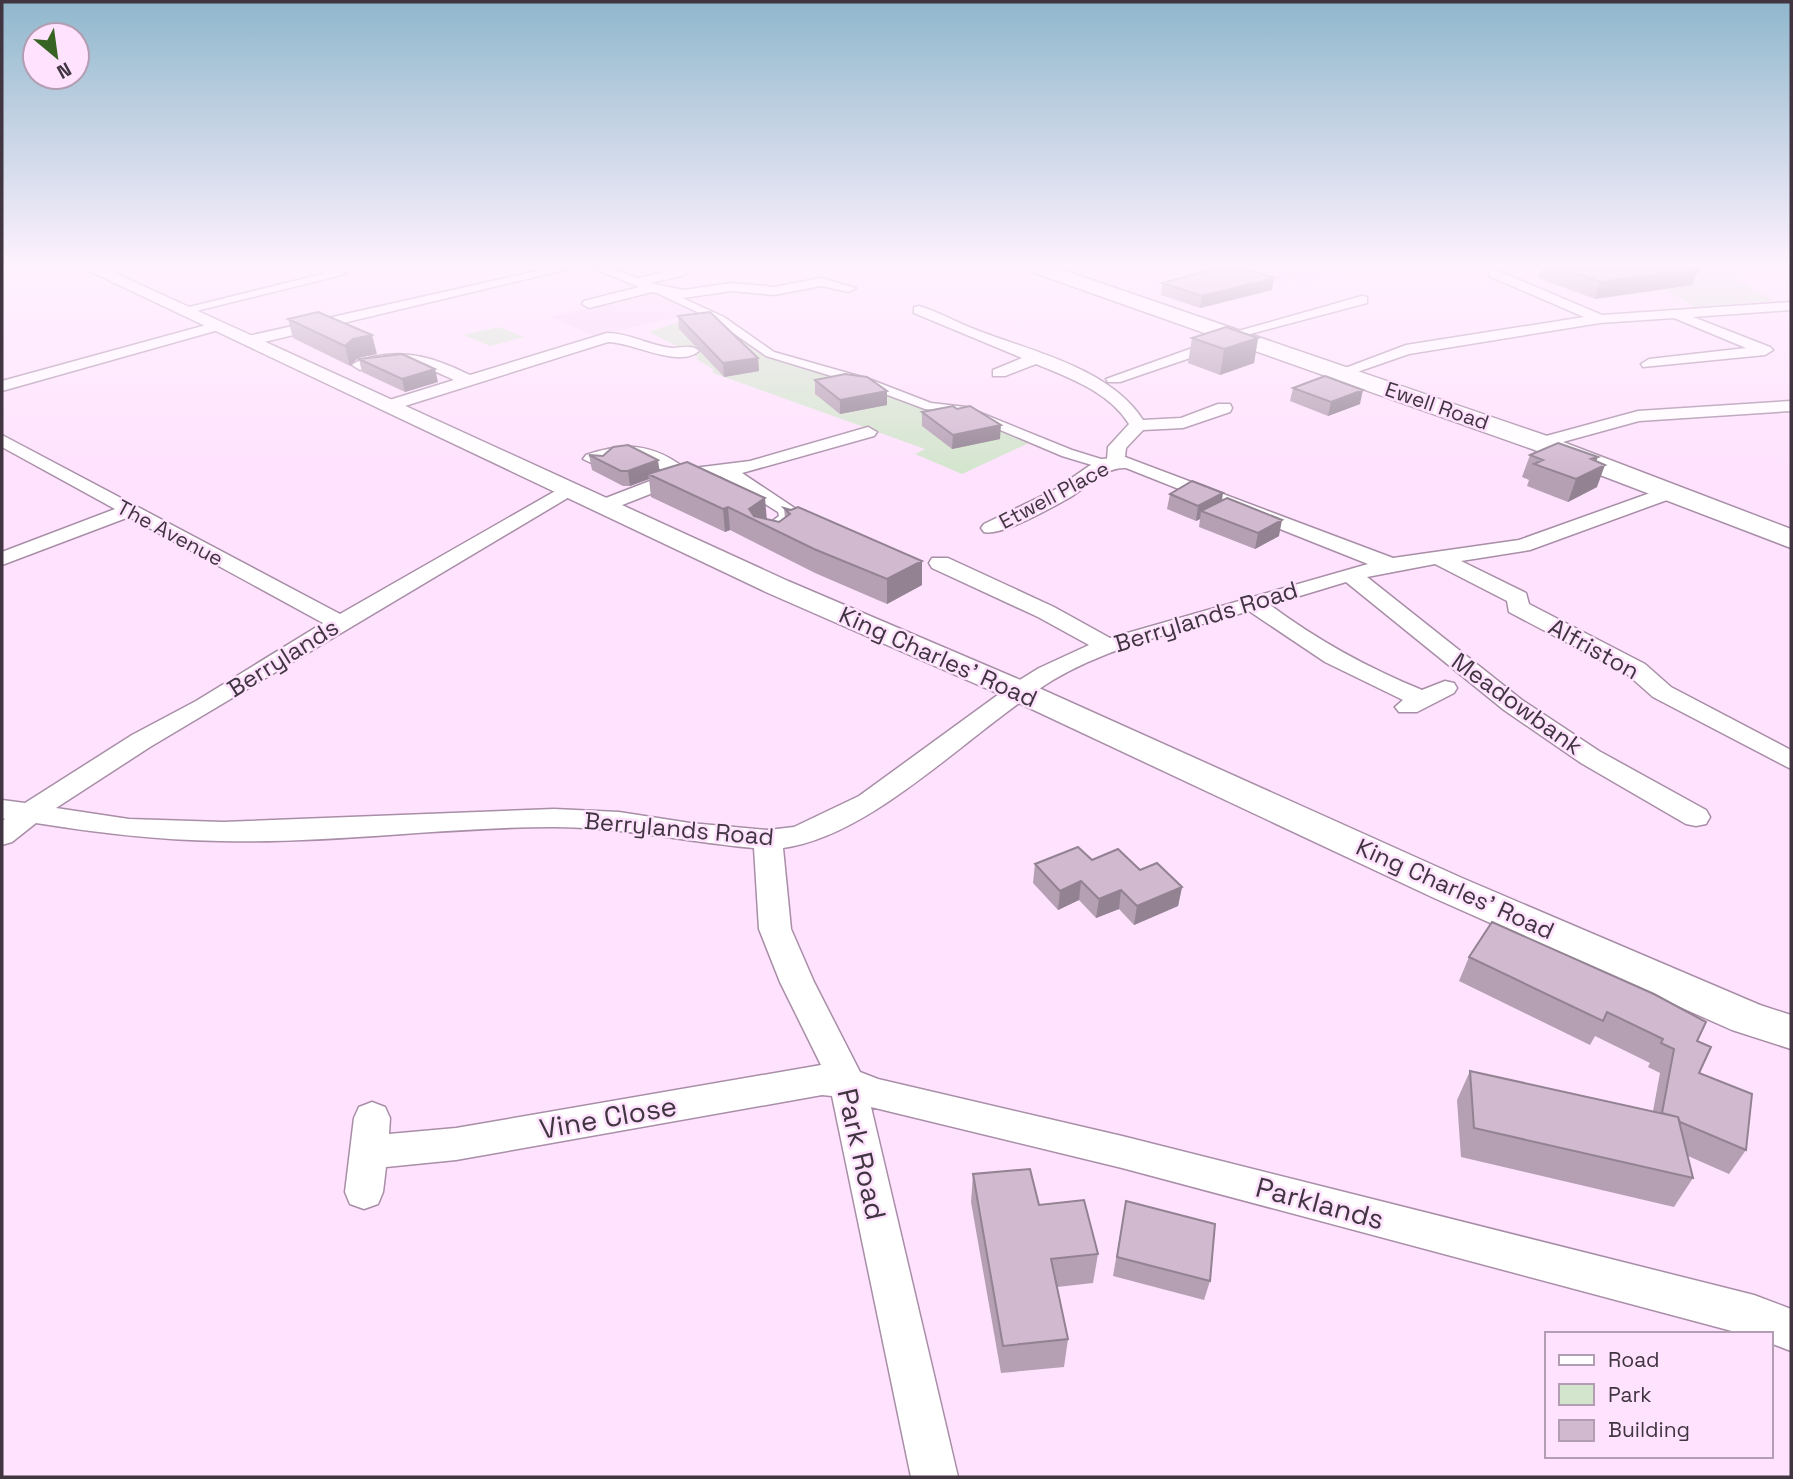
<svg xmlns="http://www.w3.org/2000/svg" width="1793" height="1479" viewBox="0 0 1793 1479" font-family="'Space Grotesk',sans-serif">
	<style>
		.built { fill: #f6d5f6 }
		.green { fill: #d3e5cd }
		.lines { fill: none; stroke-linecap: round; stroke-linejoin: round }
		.pedestrian-casing { stroke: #a88ea7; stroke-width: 3 }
		.minor-casing { stroke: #a88ea7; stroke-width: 3 }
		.tertiary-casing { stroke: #a88ea7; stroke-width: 3 }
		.primary-casing { stroke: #a88ea7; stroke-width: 3 }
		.pedestrian { fill: #fff; fill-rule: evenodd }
		.minor { fill: #fff; fill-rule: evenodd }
		.tertiary { fill: #fff; fill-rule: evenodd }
		.primary { fill: #fff; fill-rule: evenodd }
		.wall { fill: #b49fb3 }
		.shaded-wall { fill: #928292 }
		.building { fill: #d1b9d0; stroke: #928292; stroke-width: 2 }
		.labels { text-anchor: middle; stroke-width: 5; stroke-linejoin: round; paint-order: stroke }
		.far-street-label { font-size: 21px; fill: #403540; stroke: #ffe2fe }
		.street-label { font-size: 24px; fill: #403540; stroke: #ffe2fe }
		.near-street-label { font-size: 28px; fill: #403540; stroke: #ffe2fe }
	</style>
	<rect width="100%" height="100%" fill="#ffe2fe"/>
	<path class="built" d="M1226 268H1392L1394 269 1304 282 1294 279 1272 283Z
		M651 292 700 312 595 336 549 317Z"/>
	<path class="green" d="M1564 268H1732L1743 273 1728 274 1773 301 1694 307C1656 281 1610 269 1564 268Z
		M696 316 720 321 755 351 781 361 992 424 1029 443 962 474 915 454 925 449 713 373V369L696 359 698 357 649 332Z
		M499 327 524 337 490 346 463 335Z"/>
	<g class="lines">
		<g class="pedestrian-casing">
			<path id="pedestrian" d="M663 289 724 317 774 352 869 379 931 403 966 407 1072 450 1101 459 1116 458 1123 462 1116 466H1095L1062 456 960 413 925 409 861 385 766 356 716 321 659 294V290Z"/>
		</g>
		<g class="minor-casing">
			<path id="minor" d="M319 268H335L346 274 184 314 177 310 326 273Z
				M550 268H572L248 346 240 341 248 336Z
				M593 268H610L638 278 680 268 685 269V275L651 283 683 290 732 283 774 287 821 278 856 288 849 292 821 286 774 295 732 291 683 298 652 292 589 308 582 304 584 301 639 287Z
				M1494 269 1602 315 1791 302V310L1693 317 1770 347 1773 350 1765 355 1643 367 1641 364 1649 359 1746 348 1674 318 1600 323 1409 354 1340 378 1332 373 1406 345 1584 317 1489 276V270Z
				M1362 296 1367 297V303L1231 339 1224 335Z
				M919 306C937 311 956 322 974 329 1029 351 1109 367 1143 420L1181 418 1218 404H1230L1232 408 1230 412 1183 428 1143 430 1126 448 1125 457 1393 558 1519 540 1664 488H1678L1681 492 1678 496 1530 550 1461 561 1526 593 1529 604 1645 664 1671 687 1791 750V769L1653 697 1627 674 1509 612 1507 601 1435 564 1367 577 1522 700 1599 751 1706 810 1710 817 1706 824 1696 826 1686 824 1581 763 1504 710 1346 582 1270 605C1317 640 1368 668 1422 690L1445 681 1454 683 1457 688 1454 693 1417 712H1399L1395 707 1403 700 1325 662 1249 611C1184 630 1112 645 1053 680 974 728 874 836 783 848L791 929 814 982 860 1072 878 1079 1122 1136 1754 1295 1791 1309V1351L1770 1343V1334H1743L1122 1168 871 1107 958 1477H911L832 1096 822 1095 456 1160 386 1167 383 1192 378 1204 364 1209 350 1204 345 1192 354 1118 359 1107 372 1102 385 1107 390 1118 389 1134 456 1128 821 1065 780 982 759 929 754 848C687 842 621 827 554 827 443 827 331 844 220 841 158 840 98 833 36 823L12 842 2 845V821L5 819 2 818V800L25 803 132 735 196 701 323 623 129 517 2 565V552L115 509 2 447V435L340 614 564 486 571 484 581 490 150 747 56 808 129 819 223 822 554 809 619 812 690 823 768 830 794 827 859 796 1010 686 1039 668 1089 645 1038 617 932 568 929 563 932 558H948L1054 607 1110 638 1368 564 1126 468C1104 467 1087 487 1069 498 1052 507 1001 537 984 532L981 528 984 524 1056 489 1089 466 1107 459 1108 447 1129 424C1109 392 1070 378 1036 364L1005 376H993V370L1022 358 914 313V307Z
				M217 322 222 323V329L2 391V381Z
				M607 333C630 333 650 346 672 348 682 348 691 344 699 351 679 369 632 342 608 342L389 411 381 406 383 402 454 380C417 362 400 360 360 370L352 365C358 360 365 359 373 357 409 349 437 359 470 375Z
				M1223 337 1228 339V345L1120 382H1108L1106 379Z
				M1791 401V411L1639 421 1541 448 1532 443 1535 439 1638 411Z
				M868 427 877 432 874 436 742 473 796 509 800 518 771 536 761 530 779 516 778 512 720 476 686 480 612 509H598L595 505 598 501 668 474 638 456 610 459 613 463 604 469 583 459 586 455C625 442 652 443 686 469L750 461Z"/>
		</g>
		<g class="tertiary-casing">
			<path id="tertiary" d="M83 268H104L788 581 1030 684 1462 878 1760 1005 1791 1015V1049L1732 1030 1434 898 1008 698 768 593Z"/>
		</g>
		<g class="primary-casing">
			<path id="primary" d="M1029 268H1057L1550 437 1791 529V548L1532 449 1032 272Z"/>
		</g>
		<use href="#pedestrian" class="pedestrian"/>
		<use href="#minor" class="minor"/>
		<use href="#tertiary" class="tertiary"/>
		<use href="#primary" class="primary"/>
	</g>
	<path class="wall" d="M1541 268H1699L1692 285 1595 299 1538 278Z
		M1162 283 1272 290 1200 308 1161 295Z
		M678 316 758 358 759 371 724 377 679 329Z
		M288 319 377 354 358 358 350 366 293 338Z
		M1192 338H1258L1254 363 1220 375 1188 363Z
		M359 359 438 382 405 392 362 372Z
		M815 380 887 391V405L840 414 815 394Z
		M1293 388 1360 404 1328 416 1290 401Z
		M957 409 1000 439 952 449 922 426V412Z
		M589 455 660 471 767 519 779 522 785 518 784 508 922 561V585L887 604 815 573 730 530 725 532 651 497 649 479 630 486H623L592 470Z
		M1530 455 1596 461 1597 487 1568 502 1527 486 1529 480 1522 477Z
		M1170 494 1222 501 1279 536 1255 549 1199 527 1200 519 1196 521 1167 509Z
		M1092 860 1140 870 1182 887 1178 906 1134 925 1119 909 1096 918 1079 900 1058 910 1033 883 1035 864Z
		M1469 957 1697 1041 1699 1073 1746 1150 1729 1174 1688 1156 1693 1178 1674 1207 1461 1157 1457 1100 1470 1071 1653 1111 1660 1073 1648 1067 1650 1063 1595 1036 1590 1045 1459 981Z
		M973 1174 1039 1205 1098 1254 1093 1283 1057 1287 1068 1339 1064 1367 1001 1373 971 1202Z
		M1126 1201 1210 1281 1204 1300 1113 1276Z"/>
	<path class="shaded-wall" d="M1699 269 1692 285 1595 299 1600 282Z
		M1274 278 1272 290 1200 308 1202 296Z
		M372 335 377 354 358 358 350 366 345 346 353 339Z
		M1258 338 1254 363 1220 375 1224 349Z
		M758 358 759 371 724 377 723 363Z
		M435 369 438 382 405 392 402 379Z
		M1363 390 1360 404 1328 416 1331 402Z
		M887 391V405L840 414V400Z
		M1001 425 1000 439 952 449 953 435Z
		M1598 457 1592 471 1605 465 1597 487 1568 502 1576 479 1591 459Z
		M658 460 660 474H648L649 479 630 486 628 471Z
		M1223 493 1221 508 1201 511 1200 519 1196 521 1198 506Z
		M765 498 767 521 749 517V509Z
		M728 507 730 530 725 532 723 509Z
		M1282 520 1279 536 1255 549 1258 533Z
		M922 561V585L887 604V579Z
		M1081 881 1079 900 1058 910 1060 891Z
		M1182 887 1178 906 1134 925 1137 906Z
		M1121 890 1119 909 1096 918 1099 899Z"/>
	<path class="building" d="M1218 268H1242L1274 278 1202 296 1162 283Z
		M1560 268H1699V269L1600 282Z
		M318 312 372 335 353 339 345 346 288 319Z
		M710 312 758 358 723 363 678 316Z
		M1226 327 1258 338 1224 349 1192 338Z
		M402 354 435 369 402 379 359 359Z
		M845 374 867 377 887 391 840 400 815 380Z
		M1325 376 1363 390 1331 402 1293 388Z
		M953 406 957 409 970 406 1001 425 953 435 922 412Z
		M1558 443 1598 457 1591 459 1605 465 1576 479 1534 464 1543 460 1530 455Z
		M628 445 658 460 628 471H621L589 455 603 456 613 447Z
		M687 462 765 498 749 509 754 516 779 522 790 514 784 508 791 510 798 507 922 561 887 579 814 549 728 507 723 509 648 474Z
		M1192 481 1223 493 1198 506 1170 494Z
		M1227 498 1282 520 1258 533 1201 511Z
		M1078 847 1092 860 1118 849 1140 870 1157 863 1182 887 1137 906 1121 890 1099 899 1081 881 1060 891 1035 864Z
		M1492 922 1654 994 1706 1022 1697 1041 1711 1047 1699 1073 1752 1094 1746 1150 1680 1122 1678 1117 1662 1113 1674 1049 1661 1043 1663 1039 1607 1012 1603 1021 1469 957Z
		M1470 1071 1678 1117 1693 1178 1474 1128Z
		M1030 1169 1039 1205 1084 1200 1098 1254 1051 1259 1068 1339 1003 1346 973 1174Z
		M1126 1201 1215 1224 1210 1281 1117 1257Z"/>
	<linearGradient id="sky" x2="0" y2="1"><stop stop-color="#8fb7cc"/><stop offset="0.56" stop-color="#fff2ff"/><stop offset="1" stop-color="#fff2ff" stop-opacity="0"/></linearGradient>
	<rect width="1793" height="475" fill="url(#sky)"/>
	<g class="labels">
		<g class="far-street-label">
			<text transform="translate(1437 406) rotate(19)" y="7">Ewell Road</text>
			<text transform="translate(1054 495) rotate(-28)" y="7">Etwell Place</text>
			<text transform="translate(170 533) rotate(28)" y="7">The Avenue</text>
		</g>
		<g class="street-label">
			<text transform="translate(1206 617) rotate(-17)" y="8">Berrylands Road</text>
			<text transform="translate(1594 649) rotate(29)" y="8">Alfriston</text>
			<text transform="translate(938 657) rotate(24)" y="8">King Charles' Road</text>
			<text transform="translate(283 658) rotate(-32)" y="8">Berrylands</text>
			<text transform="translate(1517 704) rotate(36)" y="8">Meadowbank</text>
			<text transform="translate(679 829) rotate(5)" y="8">Berrylands Road</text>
			<text transform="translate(1455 889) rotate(24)" y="8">King Charles' Road</text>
		</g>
		<g class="near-street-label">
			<text transform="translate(608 1117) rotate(-10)" y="10">Vine Close</text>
			<text transform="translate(862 1154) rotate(77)" y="10">Park Road</text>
			<text transform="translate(1320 1203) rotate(15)" y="10">Parklands</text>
		</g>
	</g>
	<rect width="1793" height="1479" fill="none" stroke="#403540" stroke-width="7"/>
	<rect x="1545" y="1332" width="228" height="126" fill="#ffe2fe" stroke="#b39db2" stroke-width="2"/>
	<rect x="1559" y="1355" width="35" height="10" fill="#ffffff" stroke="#b39db2" stroke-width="2"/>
	<text x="1608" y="1367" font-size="21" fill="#403540">Road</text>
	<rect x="1559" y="1384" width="35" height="21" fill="#d3e5cd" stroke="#b39db2" stroke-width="2"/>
	<text x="1608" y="1402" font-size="21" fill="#403540">Park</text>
	<rect x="1559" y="1420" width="35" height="21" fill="#d1b9d0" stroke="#b39db2" stroke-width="2"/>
	<text x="1608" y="1437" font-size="21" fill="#403540">Building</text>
	<g transform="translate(56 56) rotate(151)"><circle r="33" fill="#ffe2fe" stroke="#b39db2" stroke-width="2"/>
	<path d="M0-5L12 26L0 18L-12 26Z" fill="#376423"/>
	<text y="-10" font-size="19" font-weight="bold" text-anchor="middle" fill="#403540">N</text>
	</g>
</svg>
